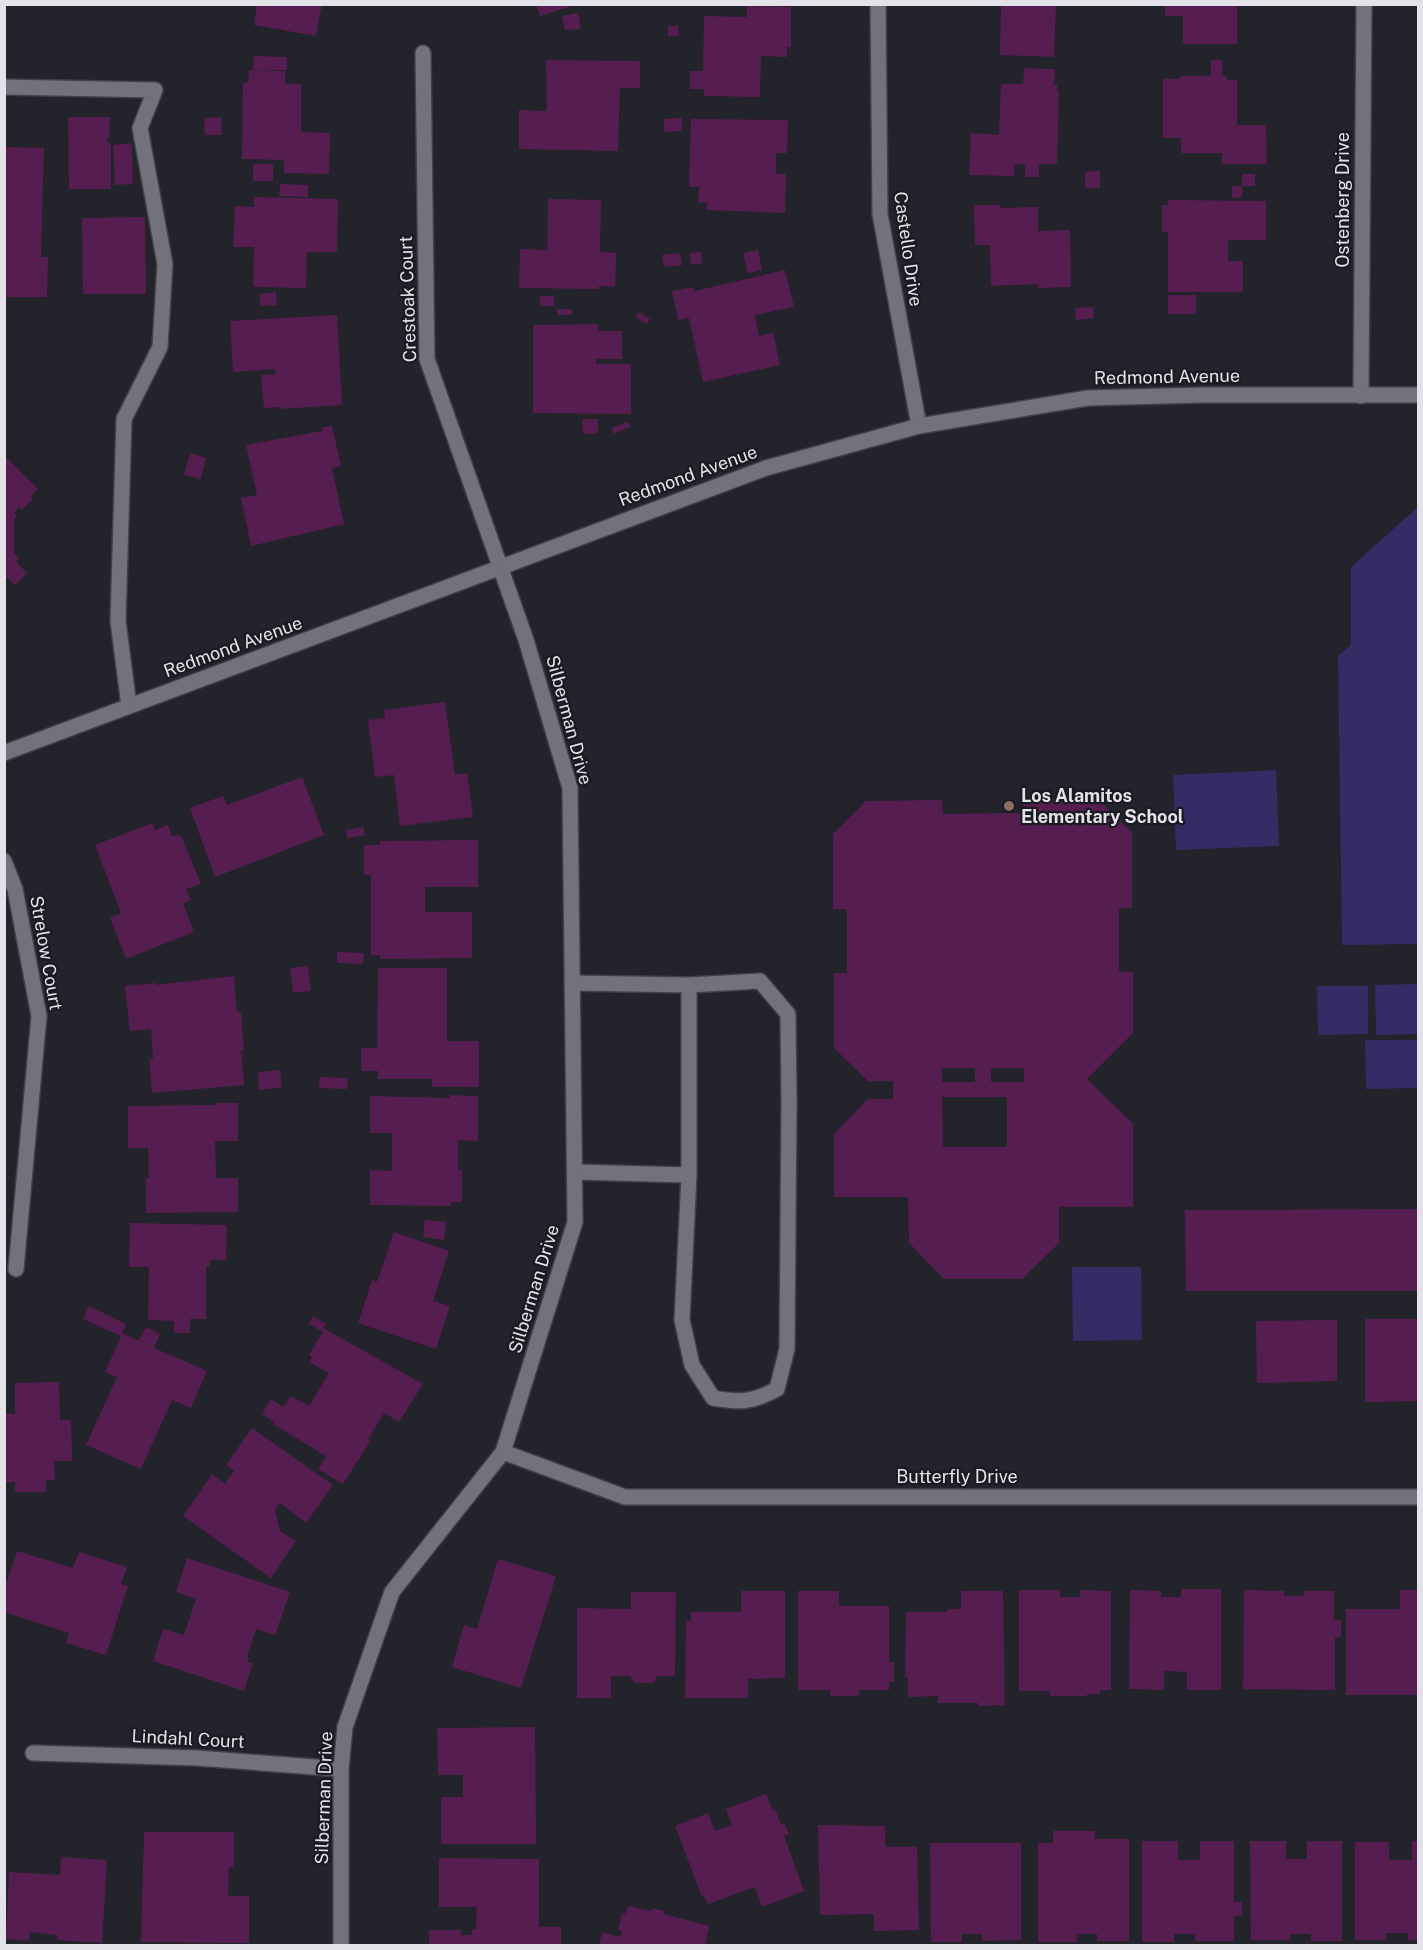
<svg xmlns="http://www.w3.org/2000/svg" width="1423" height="1950" viewBox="0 0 1423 1950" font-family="'Public Sans',sans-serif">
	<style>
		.green { fill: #362b65 }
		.building { fill: #561d51; fill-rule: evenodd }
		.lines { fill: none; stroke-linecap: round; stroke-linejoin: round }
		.service-casing { stroke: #403f47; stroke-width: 18 }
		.minor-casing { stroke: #403f47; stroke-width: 18 }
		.tertiary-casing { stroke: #403f47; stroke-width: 18 }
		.service { stroke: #72717c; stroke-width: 15 }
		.minor { stroke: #72717c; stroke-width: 15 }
		.tertiary { stroke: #72717c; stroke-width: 15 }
		.education-dot { fill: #8d6e63; stroke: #1a1a22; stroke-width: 2 }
		.labels { text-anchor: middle; stroke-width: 4.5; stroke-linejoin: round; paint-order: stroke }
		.street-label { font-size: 18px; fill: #e2e2e8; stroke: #1a1a22 }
		.poi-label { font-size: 18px; font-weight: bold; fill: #e2e2e8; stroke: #1a1a22; text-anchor: start }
	</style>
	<rect width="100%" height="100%" fill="#23232b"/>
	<path class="green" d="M1418 507V944L1342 945 1338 656 1351 645V567Z
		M1276 770 1279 846 1176 850 1173 775Z
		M1418 984V1034L1376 1035 1375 985Z
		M1317 986H1368V1034L1318 1035Z
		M1365 1040H1418V1088L1366 1089Z
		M1072 1267H1141L1142 1340 1073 1341Z"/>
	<path class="building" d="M257 4H322L316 36 254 25Z
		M536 4H575V5L540 16Z
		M1001 4H1056L1054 57 1000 55Z
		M1165 4H1237V44H1183V16H1165Z
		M747 6 791 7V47H787V57L761 56 760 97 704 96V89H690V71H703L704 16 747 17Z
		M578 13 581 29 565 30 562 16Z
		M668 26H678L679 36H668Z
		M254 56 287 57V70H253Z
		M546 60 640 61V88H620L618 151 519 149V110L547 111Z
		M1211 60H1222L1223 76H1227V80H1237V125H1266L1267 164H1222V153H1181V138H1163V79H1180V76H1211Z
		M1024 68 1055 69 1054 85H1057V90H1059L1057 164H1039V177H1025V164H1015L1014 176 969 175 971 133 999 135 1001 84H1023Z
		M249 70 285 71V84H301V132L330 133 329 174 284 173V160L242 159 243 83H248Z
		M68 117H110L109 138H107V143H111V189H69Z
		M221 117 222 135H205L204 118Z
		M682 118V131L664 132V119Z
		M691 119 788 120 787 153H776V174H786L785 213 706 210 707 203 698 202 699 187H689Z
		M132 143 133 184 115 185 113 145Z
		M4 147 44 148 41 257H48L47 297H4Z
		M253 164H273V181H253Z
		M1100 171V188H1085V172Z
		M1242 174H1255V186H1242Z
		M280 184 308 185V197L279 196Z
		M1232 186H1242V197L1232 198Z
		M254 197 338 199 337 252H307L306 288 253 287 254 247H233L235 206 254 207Z
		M548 199 601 200 600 252 616 253 615 287 599 286V289L519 288 520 249 547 250Z
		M1168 200 1266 201V240H1228V261H1243V292H1168V232H1162V205H1168Z
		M974 205H1000V208L1038 207V231L1070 230 1071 287 1038 288V284L991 286 990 245H975Z
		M145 217 146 294H83L82 218Z
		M758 250 762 270 748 273 743 253Z
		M701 252 702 263 691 265 690 253Z
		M680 253 682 265 664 267 662 255Z
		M785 270 794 307 755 315 759 336 773 333 780 365 703 382 689 318 678 320 672 291 694 287 695 291Z
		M276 292 277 305 260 306V294Z
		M1168 295H1196V314H1168Z
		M540 296H554V306H540Z
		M1093 307 1094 318 1076 320 1075 308Z
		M557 309H572V315H557Z
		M639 312 650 319 647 324 635 317Z
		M337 315 342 405 279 409 278 407 264 408 261 375 275 374V369L233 372 230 321Z
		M598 324V331H622V359H596V364H631V414L533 413V325Z
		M582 419H598V433L583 434Z
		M628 422 630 427 614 434 612 428Z
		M332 426 341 466 332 468 344 524 251 546 241 498 257 495 246 445 322 431 321 428Z
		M190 453 206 458 201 479 184 475Z
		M4 455 38 489 30 496 33 499 22 510 19 507 14 513 17 516 14 520V553L19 558 16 562 27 573 15 585 4 575Z
		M445 702 455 775 467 773 473 817 400 826 394 775 375 777 368 720 385 718 384 710Z
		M302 777 324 835 215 877 190 808 223 796 227 805Z
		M1023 799H1098L1132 833V908H1119V972H1133V1033L1087 1079 1133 1124V1207H1059V1243L1022 1279H944L909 1243 908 1197H834V1134L868 1099H893V1081H868L834 1048V973H847V909H833V834L866 801 942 800 943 814 1024 813ZM942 1068H975V1082H942ZM991 1068H1024V1082H991ZM942 1097H1007V1147H943Z
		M152 823 155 830 168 825 172 836 181 835 201 884 186 889 191 900 183 903 194 932 126 959 110 918 121 913 95 845Z
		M363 827 365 835 347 838 346 830Z
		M478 840V887H425V912H472V958L380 959V955H371V875H364V845H380V841Z
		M337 952 364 953 363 964 337 963Z
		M308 966 311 991 293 993 290 968Z
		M378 968H447V1041H479V1087H432V1079H378V1071H361V1048H377Z
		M234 976 237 1012H241L244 1050H241L244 1085 152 1093 149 1059H153L151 1029 130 1031 125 986 156 983V985Z
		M280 1070 282 1087 259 1090 258 1072Z
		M320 1077 348 1078 347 1089 319 1088Z
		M450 1095 478 1096V1141L458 1140V1170H462V1202H451V1206L370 1205V1170L392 1171V1133H370V1096L450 1098Z
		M215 1103H238V1141H215L216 1178H238V1212L146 1213V1178H149L148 1148H128V1106L215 1105Z
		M1418 1209V1291H1186L1185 1210Z
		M425 1220 446 1222 444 1240 423 1237Z
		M130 1223 227 1225 226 1260H210V1266H206V1319H190V1333H174V1321L148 1320 149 1267H129Z
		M394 1232 449 1251 433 1301 450 1306 436 1349 358 1323 372 1280 377 1282Z
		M89 1306 126 1324 122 1333 150 1346 139 1340 146 1327 160 1334 154 1348 207 1371 191 1408 172 1400 141 1469 86 1445 117 1377 105 1372 121 1336 83 1319Z
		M313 1316 326 1324 323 1328 423 1384 399 1422 384 1413 368 1439 371 1440 343 1484 318 1469 326 1456 273 1424 274 1422 262 1414 271 1399 283 1407 291 1396 309 1406 329 1373 309 1362 312 1357 309 1355 323 1332 309 1324Z
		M1365 1319H1418V1401L1365 1402Z
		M1337 1320V1381L1257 1383 1256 1321Z
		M59 1382 60 1420H71L72 1461H54L55 1480H46V1492H15V1482H4V1414H15V1383Z
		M252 1428 333 1485 306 1523 280 1503 275 1510 280 1531 296 1541 271 1578 183 1516 212 1474 225 1484 234 1471 226 1465Z
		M17 1551 73 1568 79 1552 127 1567 121 1584 128 1586 106 1655 66 1643 69 1633 4 1612V1590Z
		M187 1558 290 1592 275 1635 256 1629 247 1657 249 1658 248 1662 253 1663 244 1691 153 1661 163 1629 184 1635 196 1599 176 1592Z
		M498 1559 556 1576 521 1688 452 1667 464 1625 477 1629Z
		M1181 1589H1221V1690H1187V1672L1164 1671V1690L1129 1689 1130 1590 1161 1591V1597H1181Z
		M1019 1590H1060V1597H1080V1590L1111 1591V1690H1100V1694H1087V1696H1050V1691H1019Z
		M1244 1590 1284 1591V1596H1304V1591H1334V1620H1341V1637H1335V1690L1243 1689Z
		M1400 1590H1418V1695H1346V1609H1400Z
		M741 1591H785V1678L748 1679V1698H685L686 1621H691V1612H741Z
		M798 1591H839V1606H889V1662H894V1682H889V1690H859V1696H830V1690H798Z
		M961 1591H1003L1005 1705 978 1706V1703H938V1696L908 1697V1678H905L906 1612H947V1609H961Z
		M631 1592H676L675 1676H656V1680L652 1683H635L630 1676H611V1698H577V1608L631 1609Z
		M535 1727 536 1844H441V1797H463V1775H438L437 1728Z
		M766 1794 772 1810 775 1808 781 1825 784 1823 789 1834 784 1836 804 1891 762 1907 755 1887 708 1904 704 1896 702 1897 675 1826 708 1813 715 1831 732 1825 726 1809Z
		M818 1825 885 1826V1847H917L919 1930 874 1931V1914L820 1915Z
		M1053 1831H1095V1839H1129V1941H1097V1934H1077V1942H1038V1843H1053Z
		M144 1832H234V1867H229L228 1896H249V1943L141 1942Z
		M1142 1841H1178V1860H1200V1841H1234V1902H1242V1916H1234V1941H1195V1934H1174V1942H1142Z
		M1250 1841H1286V1859H1307V1841H1342V1941H1311V1934H1290V1940H1251Z
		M1412 1841H1418V1940H1408V1933H1386V1940H1355V1842H1389V1860H1412Z
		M930 1843H1021V1940L982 1941V1934H962V1942H931Z
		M61 1857 107 1860 102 1943 57 1940V1935L30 1932 29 1941 6 1939 9 1872 60 1875Z
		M439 1858 539 1859V1927H561V1946H429V1930H461V1935H472V1929H476L477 1907H439Z
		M628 1906 651 1911 652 1908 665 1911 664 1914 709 1926 705 1946H599L602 1932 620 1937 622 1931 618 1930 622 1914H625Z"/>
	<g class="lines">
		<g class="service-casing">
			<path id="service" d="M4 87 155 90 140 128 165 264 160 347 124 419 118 621 129 706
				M572 983 689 985V1175L575 1172
				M689 985 760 981 788 1014 789 1102 787 1349 777 1389C753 1402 741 1403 713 1398L692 1365 682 1320 689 1175"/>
		</g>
		<g class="minor-casing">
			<path id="minor" d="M878 4 880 214 919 426
				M1361 396 1364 4
				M4 861 15 889 39 1016 16 1269
				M503 1452 625 1497H1418
				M33 1753 197 1758 341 1769
				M341 1946V1769L345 1727 392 1592 503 1452 575 1222 570 788 526 640 427 359 423 53"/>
		</g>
		<g class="tertiary-casing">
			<path id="tertiary" d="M4 753 766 468 919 426 1088 398 1202 395H1418"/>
		</g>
		<use href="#service" class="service"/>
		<use href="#minor" class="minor"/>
		<use href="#tertiary" class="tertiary"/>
	</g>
	<circle class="education-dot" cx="1009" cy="806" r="6"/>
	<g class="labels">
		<g class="street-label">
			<text transform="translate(1343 200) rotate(-90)" y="6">Ostenberg Drive</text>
			<text transform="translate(908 249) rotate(82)" y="6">Castello Drive</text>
			<text transform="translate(408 299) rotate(-92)" y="6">Crestoak Court</text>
			<text transform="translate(1167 377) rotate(-1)" y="6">Redmond Avenue</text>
			<text transform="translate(688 476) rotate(-20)" y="6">Redmond Avenue</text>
			<text transform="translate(233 647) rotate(-20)" y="6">Redmond Avenue</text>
			<text transform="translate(569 720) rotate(75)" y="6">Silberman Drive</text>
			<text transform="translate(46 953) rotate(80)" y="6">Strelow Court</text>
			<text transform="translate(534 1289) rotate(-73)" y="6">Silberman Drive</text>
			<text x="957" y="1483">Butterfly Drive</text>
			<text transform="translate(188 1739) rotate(3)" y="6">Lindahl Court</text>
			<text transform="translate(324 1798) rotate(-88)" y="6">Silberman Drive</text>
		</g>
		<g class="poi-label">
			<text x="1021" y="802">Los Alamitos<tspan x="1021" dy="21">Elementary School</tspan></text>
		</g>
	</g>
	<rect width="1423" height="1950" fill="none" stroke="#e2e2e8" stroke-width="12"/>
</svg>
